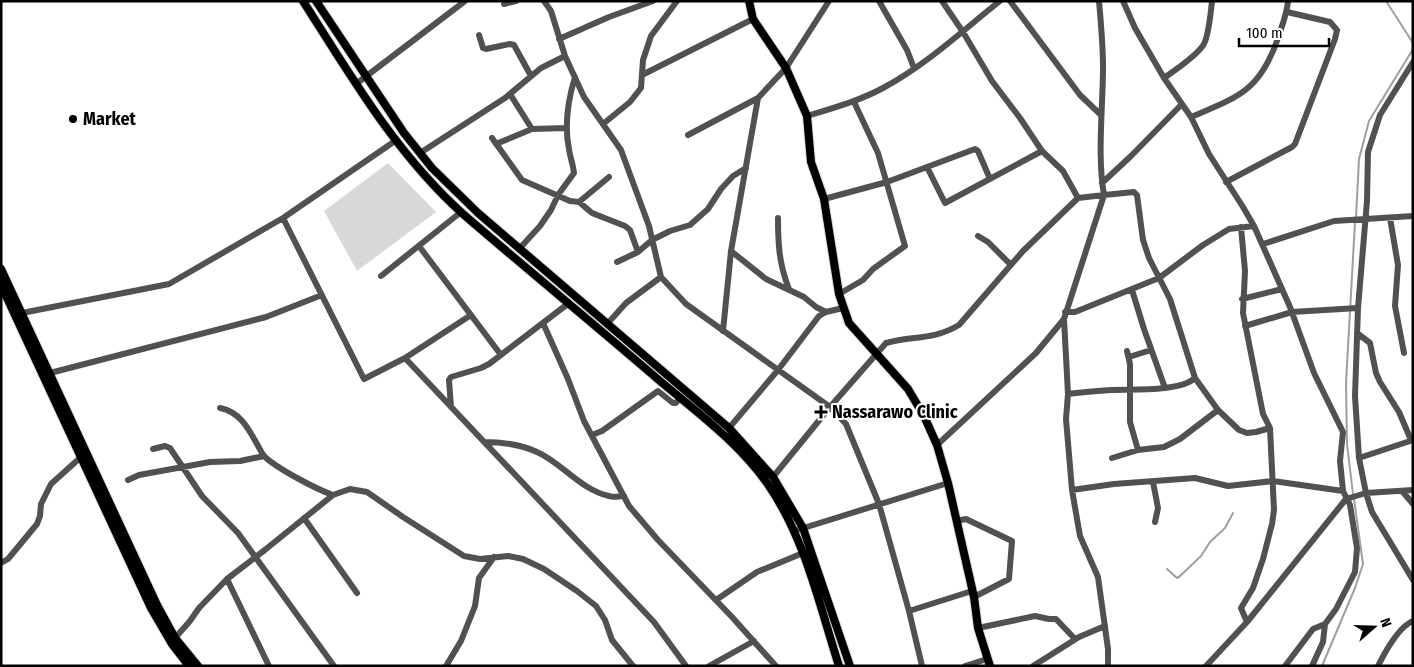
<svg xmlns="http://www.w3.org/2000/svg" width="1414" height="667" viewBox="0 0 1414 667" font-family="'Fira Sans Condensed',sans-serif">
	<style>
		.green { fill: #d8d8d8 }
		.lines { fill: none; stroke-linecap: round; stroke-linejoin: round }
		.stream { stroke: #9f9f9f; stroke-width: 2 }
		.major-casing { stroke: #dbdbdb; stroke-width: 10 }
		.minor { stroke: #515151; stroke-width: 6 }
		.major { stroke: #000; stroke-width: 8 }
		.poi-dot { fill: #000; stroke: #fff; stroke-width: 2 }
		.labels { text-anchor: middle; stroke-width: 4; stroke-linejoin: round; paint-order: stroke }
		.poi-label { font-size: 18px; font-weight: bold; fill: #000; stroke: #fff; text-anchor: start }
	</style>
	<rect width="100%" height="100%" fill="#fff"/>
	<path class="green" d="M388 163 436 212 357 271 324 211Z"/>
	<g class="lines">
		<path class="stream" d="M1386 1 1413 43
			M1356 217 1359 159 1369 121 1413 49
			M1353 494 1347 444 1346 383 1355 222
			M1167 569 1177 578 1179 577 1201 556 1210 542 1225 528 1233 513
			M1322 666 1355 588 1363 564 1354 499"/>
		<g class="major-casing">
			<path id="major" d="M303 1C351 76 396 154 463 214 528 270 595 325 660 381 697 412 739 443 767 483 805 537 819 604 839 666
				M316 1 404 133 432 168 478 213 729 428 773 477 803 528 850 666
				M749 1 753 19 786 68 807 116 811 162 824 199 839 294 849 323 908 389 924 416 937 445 948 483 974 597 978 628 990 666
				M1 269 157 605 175 638 198 666
				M1 285 151 608 172 644 189 666"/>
		</g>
		<path class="minor" d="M544 1 551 11 565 56 584 97 621 150 649 226 661 277 686 304 830 407 846 424 879 504 909 611 922 666
			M879 1 907 50 914 68
			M1010 1 1080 95 1101 115
			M1099 1C1101 23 1103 45 1103 67 1103 107 1097 156 1104 195L1134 192 1137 195 1143 240 1149 258 1170 299 1195 378 1218 410 1239 430 1247 433 1256 432 1270 428
			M1123 1 1135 28 1164 78 1191 117 1209 154 1243 207 1254 226 1290 307 1314 373 1343 432 1340 461 1343 491 1350 505 1357 548 1355 572 1336 609 1325 624 1313 629 1285 666
			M504 4 516 1
			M479 35 483 48 486 49 510 44 514 45 531 76
			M559 39 609 17 653 1
			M1413 62 1380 115 1368 152 1367 201 1358 308 1355 396 1359 458 1366 493 1372 512 1413 580
			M642 75 753 19
			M1164 78C1175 70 1197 56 1204 44 1208 36 1211 11 1212 1
			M356 84 465 1
			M510 94 532 129
			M807 116C833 108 859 101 883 88 926 65 962 31 1000 1
			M1191 117C1238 97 1260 91 1278 38 1282 26 1287 14 1288 1
			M603 124 630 102 641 88 643 60 651 36 677 1
			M688 135 758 98
			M492 138 522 180 570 201 579 202 609 177
			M496 144 532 129 567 128
			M1042 151 1063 171 1078 198
			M420 153 505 98 541 68 565 56
			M927 167 945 203 1042 151 1020 118 992 81 963 32 942 1
			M1226 182 1292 147 1295 144 1335 39 1337 30 1330 22 1287 12
			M1102 183 1131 156 1182 104
			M824 199 887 182 975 149 978 151 990 179
			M579 202 592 213 625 226 630 230 638 252
			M283 218 395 141
			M778 218C778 244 779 264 789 289
			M1390 218 1398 265 1395 306 1404 353
			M1241 227 1245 271 1243 313 1263 414 1270 428 1274 510 1272 524 1263 559 1253 588 1241 608 1247 622
			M978 236 988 242 1011 265
			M1263 244 1334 221 1413 216
			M419 246 501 355
			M520 248 540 226 551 210 558 195 574 173C573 164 570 157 569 149 564 125 568 100 575 77
			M731 251 766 279 804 297 816 307 826 312
			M617 262 638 252 652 240 670 231 690 225 708 209 721 189 733 176 746 168
			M381 276 461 212
			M1132 290 1144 329 1165 388
			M839 294 863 280 873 269 905 246 878 153 854 102
			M1242 299 1282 289
			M1065 312H1075L1159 278 1203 245 1229 229 1254 226
			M22 313 169 284 283 218 364 379 405 358 471 315
			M543 323 568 379 584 421 629 506 658 540 732 617 776 666
			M608 323 626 303 661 277
			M1245 326 1292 312 1358 308
			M723 331 731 251 758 98 786 68 829 1
			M1357 333 1370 343 1376 373 1380 382 1399 412 1411 440
			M1127 351 1130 364V422L1138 450
			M1129 357 1151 350
			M405 358 654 622 686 666
			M50 373 266 317 322 295
			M1068 394C1082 392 1096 391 1111 390 1131 389 1180 392 1195 378
			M451 407 449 380 451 377 481 368 489 364 569 303
			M220 408C240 412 248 428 257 444 260 449 262 454 265 457 278 469 316 489 333 495
			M729 428 778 370 819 316 826 312 843 308
			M592 435 602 431 658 391 673 403H676L680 398
			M484 442C502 442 520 444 537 452 562 463 581 490 609 496 613 498 619 496 624 496
			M937 445 1036 353 1064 319
			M153 449 165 446 170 448 202 496 238 533 334 666
			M1112 458 1138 450 1164 447 1180 439 1218 410
			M1359 458 1413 440
			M773 477 830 407 886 343C913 335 932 341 959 325L1023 251 1078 198 1104 195 1064 319 1068 394 1066 419 1072 490 1080 536 1098 577 1108 649V666
			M128 480 139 475 150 473 210 462 240 461 264 456
			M1153 482 1158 508 1155 522
			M1072 490 1114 484 1195 478 1228 486 1273 481 1343 491
			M1402 491 1413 504
			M304 518 357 593
			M956 521 966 519 1012 541 1009 579 974 597
			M794 531 948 483
			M1 563 8 559 37 524 40 516 41 504 51 484 81 457
			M227 579 269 666
			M716 600 757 572 803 553
			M909 611 972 591
			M978 628 1035 616 1049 619H1056L1075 639
			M175 638 190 621 199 608 227 579 266 549 333 495 350 489 367 492 403 517 464 556 480 559 508 556 523 559 544 569 577 591 596 606 605 620 612 640 633 666
			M446 666 461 641 475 606 479 578 494 557
			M709 666 754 641
			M965 666 987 659
			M1033 666 1079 637 1105 626
			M1206 666 1247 622 1346 499 1366 493 1413 490
			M1312 666 1323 642 1325 624
			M1378 666C1385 652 1398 627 1413 621"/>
		<use href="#major" class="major"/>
	</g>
	<g class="poi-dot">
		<circle cx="73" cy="119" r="5"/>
		<path d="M818.5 404.5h5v5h5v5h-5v5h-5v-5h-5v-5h5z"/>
	</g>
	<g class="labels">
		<g class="poi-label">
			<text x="83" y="125">Market</text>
			<text x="832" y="418">Nassarawo Clinic</text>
		</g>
	</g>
	<rect width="1414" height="667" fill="none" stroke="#000000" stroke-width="5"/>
	<g transform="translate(1374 627) rotate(70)" stroke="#ffffff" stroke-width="4" paint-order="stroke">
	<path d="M0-4L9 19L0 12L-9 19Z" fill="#000000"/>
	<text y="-8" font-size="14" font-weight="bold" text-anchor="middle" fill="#000000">N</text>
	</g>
	<path d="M1239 38v8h90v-8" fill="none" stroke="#000000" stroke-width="2.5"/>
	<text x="1246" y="38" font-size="15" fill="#000000" stroke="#ffffff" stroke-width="4" paint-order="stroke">100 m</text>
</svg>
